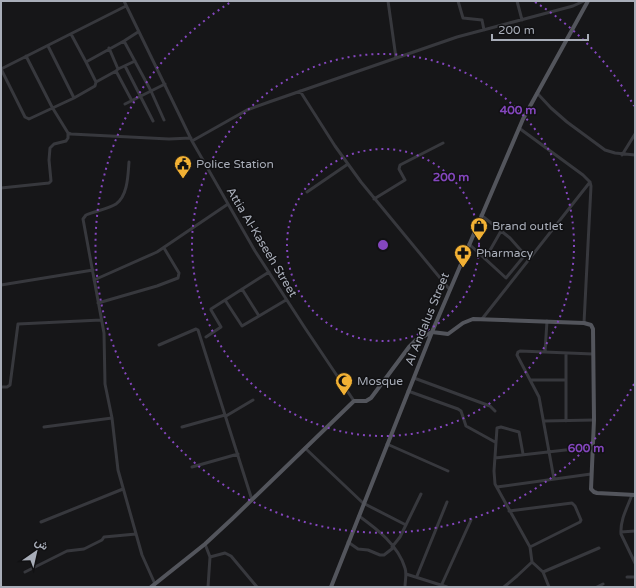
<svg xmlns="http://www.w3.org/2000/svg" width="636" height="588" viewBox="0 0 636 588" font-family="'Varela Round',Vazirmatn,sans-serif">
	<style>
		.lines { fill: none; stroke-linecap: round; stroke-linejoin: round }
		.minor { stroke: #37383d; stroke-width: 3 }
		.major { stroke: #53555c; stroke-width: 4 }
		.ring { fill: none; stroke: #8446be; stroke-width: 2; stroke-dasharray: 2 4 }
		.labels { text-anchor: middle; stroke-width: 3; stroke-linejoin: round; paint-order: stroke }
		.poi-label { font-size: 12px; fill: #a8adb8; stroke: #111113; text-anchor: start }
		.street-label { font-size: 12px; fill: #a8adb8; stroke: #111113 }
		.centre { fill: #8446be; stroke: #111113; stroke-width: 2 }
		.ring-label { font-size: 12px; text-anchor: middle; font-weight: bold; fill: #8446be; stroke: #111113; stroke-width: 3; stroke-linejoin: round; paint-order: stroke }
	</style>
	<rect width="100%" height="100%" fill="#161618"/>
	<g class="lines">
		<path class="minor" d="M124 1 192 141 255 251 305 328 354 401
			M388 1 396 58
			M458 1 463 18 482 20 484 30
			M517 1 522 20
			M71 34 86 62 124 41 138 32
			M124 41 151 91 164 120
			M48 46 74 98
			M109 48 118 69 116 71 132 101
			M125 66 153 121
			M1 69 25 117 29 119 74 98 95 86 96 82 86 62
			M1 69 126 6
			M118 69 135 61
			M96 82 116 71
			M300 91 335 146 361 182 450 290
			M537 93 551 108 567 122 605 150 615 153 635 155
			M125 104 165 84
			M519 128 583 175 590 182 591 186 584 323
			M68 133 71 134 169 139 191 138
			M192 141 247 110 269 102 457 37 573 6 584 1
			M622 155 635 134
			M129 162C128 174 128 196 116 204 108 209 95 211 86 215L83 219 104 333 105 384 112 418 118 470 142 555 155 584
			M1 188 49 183 51 181 49 160 50 148 54 144 66 141 68 138V133L52 107 26 56
			M307 192 348 164
			M374 199 405 180 399 169 400 165 443 143
			M469 244 506 278 525 255 510 238 481 215
			M485 259 501 231
			M94 280 157 252 228 204
			M1 285 93 270
			M242 289 259 316
			M225 300 242 326 286 300
			M98 303 157 286 178 278 179 273 164 248
			M482 319 590 182
			M206 337 221 327 211 310V309L269 272
			M159 345 196 329 198 330 252 500
			M545 352 547 321
			M566 353V421
			M414 378 490 406 495 411
			M531 380H566
			M1 387H7L10 385 18 324 101 320
			M408 391 458 409 461 411 466 426 495 442
			M226 416 253 400
			M544 421 594 420
			M44 427 112 418
			M182 427 225 415
			M387 444 448 471
			M305 448 363 503 406 525
			M523 454 519 432 501 427 497 428 494 471 495 484 530 547 532 562 543 572 549 587
			M495 458 592 447
			M192 467 238 454
			M554 479 539 397 517 355 518 352 520 351 593 354
			M497 487 591 474
			M632 495C627 508 620 520 621 534L635 563
			M509 511 572 503 575 506 581 520 580 522 530 547
			M359 516C377 529 398 545 405 568 407 574 405 581 405 587
			M41 522 123 489
			M621 532 635 531
			M348 542 358 549 368 550 380 555H384L393 548
			M205 544 210 557 208 587
			M392 547 400 537 421 494
			M210 557 225 553 231 556 257 587
			M25 572 67 551 84 549 102 540 104 537 136 534
			M543 572 599 548
			M406 574 447 587
			M417 576 447 502
			M627 577H635
			M442 584 471 520
			M504 587 517 576 532 562
			M597 587 603 584"/>
		<path class="major" d="M151 587 205 544 232 519 354 401H366L371 398 409 347 416 340 432 332 448 334 463 323 473 319 584 323 591 325 593 329 594 420 591 489 594 492 597 493 635 495
			M331 587 432 332 523 119 588 1"/>
	</g>
	<g class="ring">
		<circle cx="383" cy="245" r="96"/>
		<circle cx="383" cy="245" r="191"/>
		<path d="M634 384A287 287 0 1 1 231 2M535 2A287 287 0 0 1 634 106"/>
	</g>
	<defs>
		<g id="civic-pin" transform="scale(0.9)"><path d="M0 17L-7.5 6A9.5 9.5 0 1 1 7.5 6Z" fill="#f2b134" stroke="#111113"/><path d="M-.6-6.5H3V-4.5H.6V-3L4-1V1h2V6H-6V1h2V-1L-.6-3ZM-1.2 2.5V6h2.4V2.5Z" fill="#111"/></g>
		<g id="shop-pin" transform="scale(0.9)"><path d="M0 17L-7.5 6A9.5 9.5 0 1 1 7.5 6Z" fill="#f2b134" stroke="#111113"/><path d="M-5-2.5h2.3a2.7 3.5 0 0 1 5.4 0H5L5.5 6h-11ZM-1.5-2.5h3a1.5 2.3 0 0 0-3 0Z" fill="#111"/></g>
		<g id="pharmacy-pin" transform="scale(0.9)"><path d="M0 17L-7.5 6A9.5 9.5 0 1 1 7.5 6Z" fill="#f2b134" stroke="#111113"/><path d="M-2-6h4v4h4v4h-4v4h-4v-4h-4v-4h4Z" fill="#111"/></g>
		<g id="mosque-pin" transform="scale(0.9)"><path d="M0 17L-7.5 6A9.5 9.5 0 1 1 7.5 6Z" fill="#f2b134" stroke="#111113"/><path d="M3.5-4.9A6 6 0 1 0 3.5 4.9A5 5 0 1 1 3.5-4.9Z" fill="#111"/></g>
	</defs>
	<g fill-rule="evenodd">
		<use href="#civic-pin" x="183" y="164"/>
		<use href="#shop-pin" x="479" y="226"/>
		<use href="#pharmacy-pin" x="463" y="253"/>
		<use href="#mosque-pin" x="344" y="381"/>
	</g>
	<g class="labels">
		<g class="poi-label">
			<text x="196" y="168">Police Station</text>
			<text x="492" y="230">Brand outlet</text>
			<text x="476" y="257">Pharmacy</text>
			<text x="357" y="385">Mosque</text>
		</g>
		<g class="street-label">
			<text transform="translate(262 242) rotate(59)" y="4">Attia Al-Kaseeh Street</text>
			<text transform="translate(427 319) rotate(-68)" y="4">Al Andalus Street</text>
		</g>
	</g>
	<circle cx="383" cy="245" r="6" class="centre"/>
	<g class="ring-label">
		<text x="518" y="114">400 m</text>
		<text x="451" y="181">200 m</text>
		<text x="586" y="452">600 m</text>
	</g>
	<rect width="636" height="588" fill="none" stroke="#a8adb8" stroke-width="4"/>
	<g transform="translate(36 552) rotate(34)" stroke="#111113" stroke-width="3" paint-order="stroke">
	<path d="M0-3L7 15L0 10L-7 15Z" fill="#a8adb8"/>
	<text y="-6" font-size="11" font-weight="bold" text-anchor="middle" fill="#a8adb8">ش</text>
	</g>
	<path d="M492 34v6h96v-6" fill="none" stroke="#a8adb8" stroke-width="2"/>
	<text x="498" y="34" font-size="12" fill="#a8adb8" stroke="#111113" stroke-width="3" paint-order="stroke">200 m</text>
</svg>
